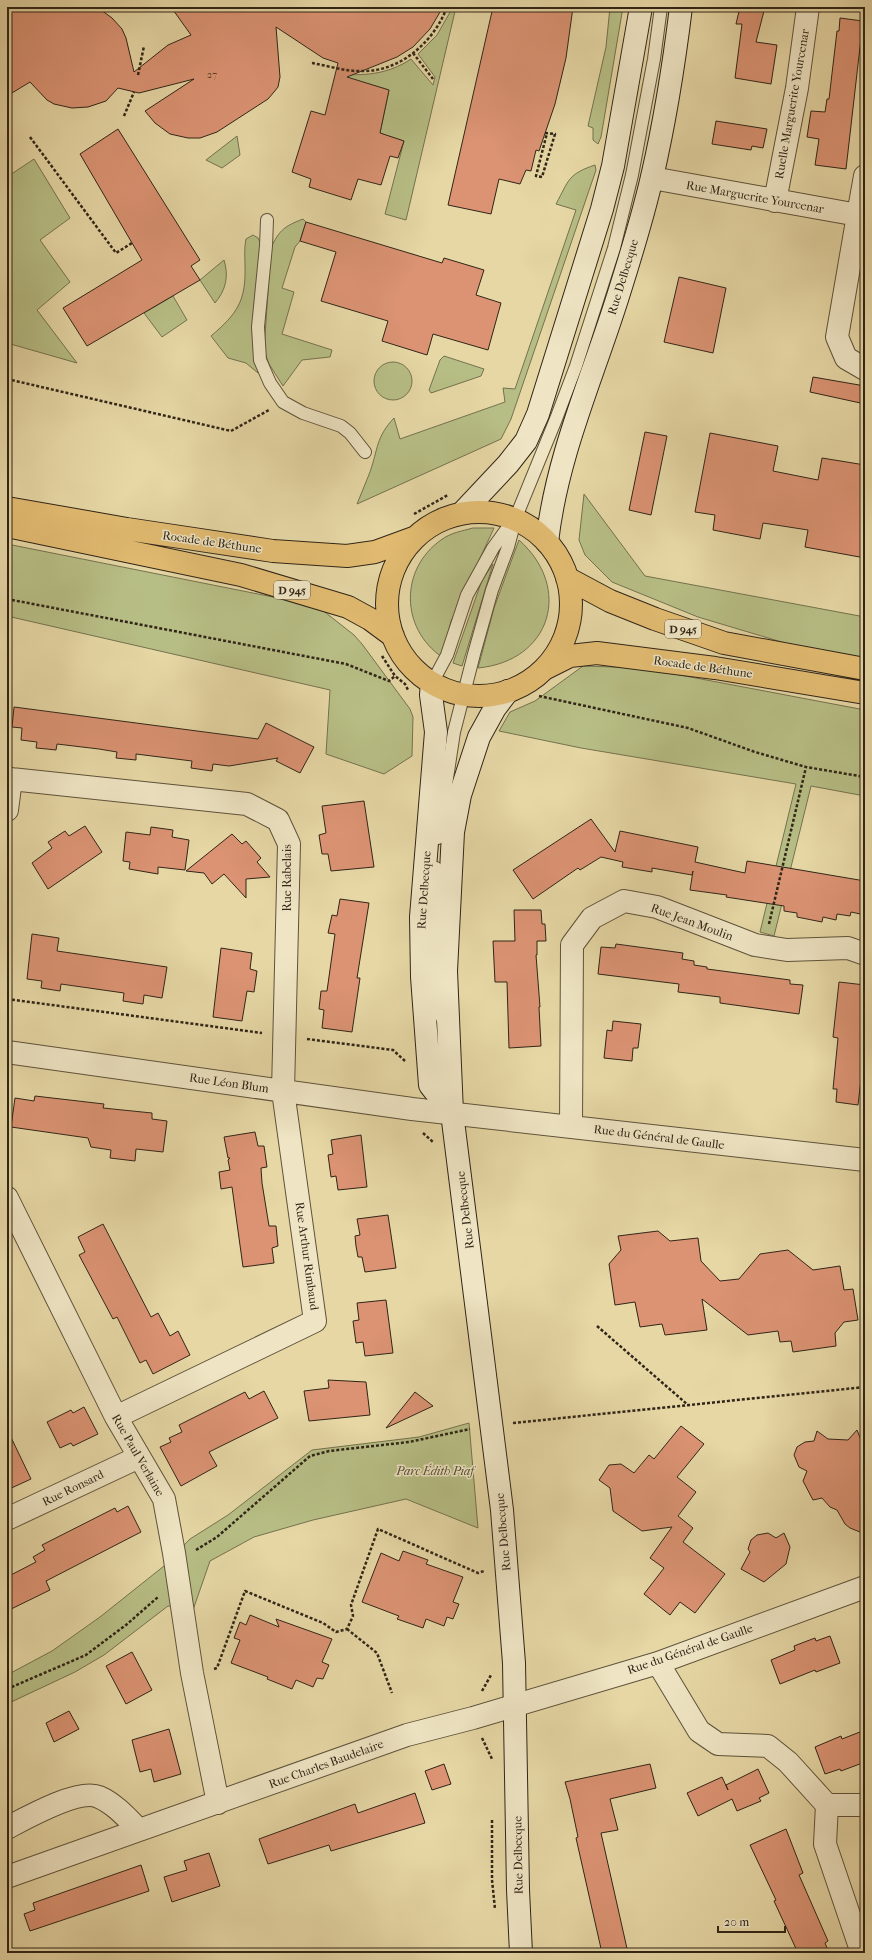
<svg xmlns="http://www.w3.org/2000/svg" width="872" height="1960" viewBox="0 0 872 1960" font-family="'IM FELL French Canon',serif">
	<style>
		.green { fill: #b7be85; stroke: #74724e }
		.building { fill: #db9373; stroke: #302517 }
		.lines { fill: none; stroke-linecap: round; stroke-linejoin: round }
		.lane-casing { stroke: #5e523a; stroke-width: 14 }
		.street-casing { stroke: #5e523a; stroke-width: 24 }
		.secondary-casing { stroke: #302517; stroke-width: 24 }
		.primary-casing { stroke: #302517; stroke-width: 24 }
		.path { stroke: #302517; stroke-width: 2.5; stroke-dasharray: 3 2; stroke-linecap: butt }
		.lane { stroke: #efe5c4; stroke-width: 12 }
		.street { stroke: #efe5c4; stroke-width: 22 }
		.secondary { stroke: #efe5c4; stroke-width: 22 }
		.primary { stroke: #e3bc72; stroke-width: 22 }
		.labels { text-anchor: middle; stroke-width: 3; stroke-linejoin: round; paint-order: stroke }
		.number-label { font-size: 10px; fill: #5b402e }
		.shield { fill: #efe5c4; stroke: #695f4b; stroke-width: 1 }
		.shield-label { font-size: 11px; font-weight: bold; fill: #302517 }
		.street-label { font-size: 12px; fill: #302517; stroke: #efe5c4 }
		.park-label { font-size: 12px; font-style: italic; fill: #524b32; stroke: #efe5c4 }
	</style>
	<rect width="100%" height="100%" fill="#e6d7a5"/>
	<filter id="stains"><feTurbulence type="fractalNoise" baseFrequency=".005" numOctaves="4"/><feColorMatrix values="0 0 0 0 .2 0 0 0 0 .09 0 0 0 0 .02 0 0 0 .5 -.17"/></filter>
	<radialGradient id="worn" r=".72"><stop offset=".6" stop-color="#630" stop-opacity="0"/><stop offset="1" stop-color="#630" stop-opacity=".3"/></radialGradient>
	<path class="green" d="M453 7H456L406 220 385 214 404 141 380 133 389 90 335 74C363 76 387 75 411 59L433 85 435 77 418 54 437 35Z
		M610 7H623L601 137 598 144 593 140V128L588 126 606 47Z
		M237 136 240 155 222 168 206 160Z
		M34 159 70 218 40 240 70 282 37 310 77 363 7 343V177Z
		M595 165 596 170 511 419 501 439 357 504C361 493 366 483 370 472 378 449 376 437 394 418L400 439 505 402 503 388 515 389 576 210 556 204C569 180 568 174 595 165Z
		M303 219 306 222 300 241 295 247 282 288 294 292 282 334 332 350 330 357 302 360 283 386 269 364 264 350 271 248C279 230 285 226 303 219Z
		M253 235 258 238 261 244 253 332 258 373 246 363 228 358 211 336C237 314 246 301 245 267 245 257 244 248 246 239Z
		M224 260C229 276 226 290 215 303L200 280Z
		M173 296 187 320 162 337 144 313Z
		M444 356 484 369 481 376 431 393 429 390 440 360Z
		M374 381a19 19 0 1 1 38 0a19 19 0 1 1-38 0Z
		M584 494 645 576 865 617V664L845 661 698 617 612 582 585 555 579 540Z
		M473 528H494L451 621 442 657C400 628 400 569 441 540 450 533 462 531 473 528Z
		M519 540C573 588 551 661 478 668L494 608Z
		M7 544 293 601 321 609 354 635 362 644 410 709 413 717 412 756 384 774 326 754 330 690 7 616Z
		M493 564 462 666 453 663 482 580Z
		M583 666 643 668 865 710V796L811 786 774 936 760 932 796 784 581 748 499 731 510 712 535 701Z
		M469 1423 478 1528 406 1499 313 1520 254 1537 210 1561 193 1610 168 1606 104 1655 75 1672 7 1704V1675L52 1651 100 1617 164 1566 190 1539 228 1515 312 1450 419 1437Z"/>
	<path class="building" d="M7 7H90L101 10 112 18 122 29 126 38 134 72 168 45 191 35 171 7H443L430 29 413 47 397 57 347 77 389 90 380 133 404 141 398 158 390 156 381 185 358 179 351 200 309 187 311 179 292 172 311 111 325 115 338 63 323 58 276 27 280 77 278 87 274 92 268 99 217 132 200 138H188L170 134 155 123 145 111 194 79 139 93 118 88 106 101 88 107 72 108 54 104 47 100 30 82 7 96Z
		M493 7H573L566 58 555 104 539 151 536 150 531 171 526 170 520 184 499 179 491 214 448 205Z
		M740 7H765L756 42 777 45 771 84 735 78 742 24H736Z
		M840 18 863 21 846 169 815 165 819 139 807 137 811 111 825 112 827 99H829L837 31H839Z
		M716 121 767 129 763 148 752 146 751 150 712 144Z
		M118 129 200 260 191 266 200 280 87 346 63 308 142 260 80 154Z
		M306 222 442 263 444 258 484 270 476 295 501 303 488 350 433 334 427 355 382 341 388 321 321 301 336 252 300 241Z
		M679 277 726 288 713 353 664 342Z
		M813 377 865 386V404L810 392Z
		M645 432 667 436 651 515 629 510Z
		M710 433 778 446 773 471 818 480 822 458 865 465V558L805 547 808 530 763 523 760 539 713 530 715 515 695 512Z
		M14 707 258 739 266 723 314 747 300 773 276 761 278 758 229 766 213 764 212 771 191 768 192 761 136 754V760L116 758 117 752 99 749 57 744 56 750 47 749 36 748 37 742 21 740 22 728 12 727Z
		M364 801 374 867 331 871 328 854H322L319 835 326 833 322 806Z
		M591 819 615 852 620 831 698 847 695 862 722 868 745 873 747 861 865 881V915L851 912 850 916 837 914 836 920 823 917 822 922 797 917V913L784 911V906L726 897 727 895 690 890 693 871 692 875 652 868V872L622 867 623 862 601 857 580 870 578 868 533 899 513 870Z
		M85 826 102 852 48 889 32 863 52 848 48 842 65 831 69 836Z
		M151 827 173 830 172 837 189 840 185 870 158 867V874L129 869 130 862 123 861 126 832 150 835Z
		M232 834 242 844 246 841 261 858 257 862 270 877 246 879V898L224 874 212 884 204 873 186 871Z
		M340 899 369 903 357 978H360L352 1032 322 1028 324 1010 319 1009 321 991H327L335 934 328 933 332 915 337 916Z
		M514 910H541L542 924H545L546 941H537V955H536L540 1007H539L541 1046 509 1048 507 982H495L493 941H515Z
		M32 934 59 938 57 951 167 967 162 998 144 995 143 1004 123 1001 124 993 61 984 60 991 41 988 42 981 27 979Z
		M616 944 683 953 682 959 694 961V965L707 967V969L790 980V984L803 985 799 1014 720 1003V997L678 992 679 984 598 974 601 947 615 948Z
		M221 948 252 953 250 969 257 971 254 992 247 991 242 1021 213 1017Z
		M839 982 865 985V1079H861L858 1105 836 1102 837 1089H833L838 1038 833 1037Z
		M613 1021 641 1024 638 1048H633L632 1061 604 1058 607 1030 612 1031Z
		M35 1096 104 1104 103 1108 152 1113V1119L167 1121 163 1152 136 1149 135 1161 110 1158 111 1150 91 1147 88 1138 11 1127 15 1098 34 1101Z
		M255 1132 258 1146H264L267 1167 261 1168 262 1183 269 1226H276L278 1246 272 1248 274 1263 243 1267 232 1187 221 1189 219 1172 230 1170 228 1160 230 1158H228L224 1137Z
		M361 1135 367 1187 338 1190 336 1176 331 1177 328 1155 333 1154 331 1140Z
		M388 1215 396 1268 365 1272 362 1257H358L356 1246 355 1236 360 1235 357 1219Z
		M103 1224 151 1317 158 1313 170 1336 178 1331 190 1355 153 1374 146 1360 140 1363 117 1317 113 1319 79 1255 85 1252 78 1237Z
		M658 1231 670 1241 698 1238 701 1261 720 1281 739 1279 760 1254 788 1250 813 1270 840 1266 844 1290 853 1289 858 1320 844 1322 835 1333 836 1346 793 1352 791 1341 780 1342 778 1331 748 1335 702 1299 707 1330 665 1335 662 1324 640 1327 635 1302 615 1305 609 1264 621 1250 618 1236Z
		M386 1300 393 1353 365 1356 363 1342 356 1343 353 1321 359 1320 357 1303Z
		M328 1380 366 1382 370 1415 309 1421 304 1391 329 1388Z
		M264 1391 278 1418 209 1452 217 1466 181 1486 160 1447 171 1442 169 1438 182 1432 179 1425 245 1392 249 1399Z
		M415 1392 433 1406 386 1428Z
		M84 1407 98 1434 73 1446 71 1443 60 1448 47 1422 71 1410 73 1413Z
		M681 1426 704 1444 677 1477 696 1492 678 1516 693 1528 683 1542 725 1574 695 1613 680 1602 670 1615 644 1594 664 1568 650 1558 672 1527 642 1531 613 1511 610 1488 599 1480 609 1465 621 1464 634 1473 649 1455 654 1459Z
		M7 1429 31 1479 7 1490Z
		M857 1430 861 1440 865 1439V1534L850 1528 845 1524 837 1510 830 1507 822 1498 813 1500 803 1481 807 1471 799 1467 794 1455 797 1447 805 1442 814 1441 817 1431 828 1439 848 1440Z
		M128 1506 141 1532 46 1581 50 1590 7 1611V1577L36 1562 33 1557 45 1550 42 1545 115 1508 117 1512Z
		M768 1533 776 1538 784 1533 790 1547 786 1564 764 1582 741 1569 750 1552 748 1549 751 1540 757 1535Z
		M403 1551 428 1560 426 1564 463 1577 453 1602 459 1604 453 1619 447 1617 444 1626 426 1619 423 1628 397 1619 399 1616 362 1602 381 1553 399 1561Z
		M250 1615 279 1627 276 1619 332 1639 322 1662 329 1665 323 1679 317 1678 313 1687 296 1680 292 1689 267 1679 268 1677 231 1663 240 1640 234 1638 240 1622 246 1625Z
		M830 1636 840 1663 816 1672 815 1670 780 1684 771 1660 795 1650 794 1646 815 1638 816 1641Z
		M132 1652 152 1690 126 1704 106 1666Z
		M69 1711 79 1729 54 1742 46 1723Z
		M169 1729 181 1774 154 1782 151 1769 140 1772 132 1740Z
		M865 1730V1762L841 1771 840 1769 825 1774 815 1747 841 1736 842 1739Z
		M444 1764 451 1784 432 1790 425 1771Z
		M650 1764 656 1788 610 1799 618 1830 601 1833 628 1953H602L576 1838 578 1837 570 1799 565 1782Z
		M758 1769 769 1793 759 1798 761 1801 737 1811 732 1799 698 1816 687 1793 722 1777 728 1790 726 1785Z
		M415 1793 425 1823 331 1851 329 1845 268 1864 259 1839 355 1804 358 1813Z
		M786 1829 803 1873 799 1875 828 1941 825 1943 829 1953H798L774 1901 776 1900 750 1845Z
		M209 1853 220 1886 172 1902 164 1877 187 1870 184 1861Z
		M141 1865 149 1891 30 1931 24 1914 35 1910 33 1903Z"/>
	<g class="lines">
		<g class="lane-casing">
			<path id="lane" d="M267 220 266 246 258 327 260 360 270 383 283 402 303 413 341 426 350 433 365 452
				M432 683 447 655 467 595 493 548 511 523
				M438 838 454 732 474 654 492 590 508 547 516 517 556 419 576 366 614 248 632 175 654 59 661 7
				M436 868 433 913 432 975 434 1000 443 1020"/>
		</g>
		<g class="street-casing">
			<path id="street" d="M652 178 858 215 837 337 846 358 865 369
				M775 201 797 88 808 7
				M858 215 865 176
				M11 779 247 804 278 820 289 844 283 1091 315 1321 116 1417
				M7 810 11 779
				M7 1052 412 1109 865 1160
				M571 1127 572 945 592 918 624 901 657 907 755 945 787 950 848 948 865 954
				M7 1198 116 1417 164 1499 174 1553 192 1673 218 1803
				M7 1519 139 1457
				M658 1663 699 1731 718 1744 768 1746 788 1762 827 1805H865
				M827 1805 825 1844 862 1953
				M7 1828C26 1818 79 1788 99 1797 115 1804 127 1818 139 1830
				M7 1877 407 1735 473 1718 658 1663 865 1587"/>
		</g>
		<g class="secondary-casing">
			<path id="secondary" d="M462 513 508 464 526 441 538 414 602 209 613 166 641 7
				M547 542C557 454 593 377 619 293 631 255 643 216 652 177 665 121 674 64 681 7
				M432 683 431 695 436 732 421 917 422 977 430 1085 452 1113
				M508 691 495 708 479 737 460 795 453 832 446 971 452 1113 502 1510 514 1663 518 1890 521 1953"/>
		</g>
		<g class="primary-casing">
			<path id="primary" d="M7 508 127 529 273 551 347 556 375 552 416 537
				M387 604a92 92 0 1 1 184 0a92 92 0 1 1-184 0Z
				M7 526 241 575 348 607 370 619 393 636
				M567 578 610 601 655 619 724 643 865 669
				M546 668 570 656 597 653 715 668 865 693"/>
		</g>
		<path class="path" d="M413 53 433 79
			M312 63C329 66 347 72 364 71 402 71 435 40 447 7
			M138 75 144 46
			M124 116 134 92
			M545 133 555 134 542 177 536 176 547 133
			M30 137 116 253 132 243
			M7 379 231 431 269 410
			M414 514 448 495
			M7 599 346 664 389 681 395 676
			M382 656 395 676 405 684 408 690
			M539 696 688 728 755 752 806 767 865 777
			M769 924 806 767
			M7 999 262 1033
			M307 1039 393 1050 405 1061
			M423 1133 433 1142
			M597 1326 688 1405
			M513 1423 865 1387
			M196 1550 217 1537 310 1456 329 1451 409 1442 470 1429
			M347 1629 377 1653 392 1693
			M214 1669 217 1668 245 1591 323 1623 336 1632 347 1629 353 1616 351 1605 378 1529 478 1573 484 1571
			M7 1689 86 1655 126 1625 158 1597
			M482 1691 491 1675
			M482 1738 492 1759
			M492 1820V1880L495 1909"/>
		<use href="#lane" class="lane"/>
		<use href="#street" class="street"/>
		<use href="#secondary" class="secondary"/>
		<use href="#primary" class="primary"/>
	</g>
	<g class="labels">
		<g class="number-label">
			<text x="212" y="78">27</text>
		</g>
		<g class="shield">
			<rect x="274" y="581" width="36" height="18" rx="3"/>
			<rect x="665" y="620" width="36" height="18" rx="3"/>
		</g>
		<g class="shield-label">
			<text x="292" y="594">D 945</text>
			<text x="683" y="633">D 945</text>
		</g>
		<g class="street-label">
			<text transform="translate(792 104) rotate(-80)" y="4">Ruelle Marguerite Yourcenar</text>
			<text transform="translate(755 197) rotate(10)" y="4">Rue Marguerite Yourcenar</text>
			<text transform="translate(623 277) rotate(-73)" y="4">Rue Delbecque</text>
			<text transform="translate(212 542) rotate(8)" y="4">Rocade de Béthune</text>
			<text transform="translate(703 667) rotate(8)" y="4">Rocade de Béthune</text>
			<text transform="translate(287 878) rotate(-90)" y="4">Rue Rabelais</text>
			<text transform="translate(424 890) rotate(-86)" y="4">Rue Delbecque</text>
			<text transform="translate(692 922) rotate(20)" y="4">Rue Jean Moulin</text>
			<text transform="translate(229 1083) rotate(8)" y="4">Rue Léon Blum</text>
			<text transform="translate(659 1137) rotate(7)" y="4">Rue du Général de Gaulle</text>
			<text transform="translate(465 1210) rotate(-97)" y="4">Rue Delbecque</text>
			<text transform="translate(307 1256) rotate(82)" y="4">Rue Arthur Rimbaud</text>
			<text transform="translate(138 1455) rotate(60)" y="4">Rue Paul Verlaine</text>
			<text transform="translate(73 1488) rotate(-26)" y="4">Rue Ronsard</text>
			<text transform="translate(503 1532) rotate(-95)" y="4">Rue Delbecque</text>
			<text transform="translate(690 1649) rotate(-19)" y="4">Rue du Général de Gaulle</text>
			<text transform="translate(326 1764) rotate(-20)" y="4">Rue Charles Baudelaire</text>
			<text transform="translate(518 1855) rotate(-91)" y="4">Rue Delbecque</text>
		</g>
		<g class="park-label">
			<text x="435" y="1475">Parc Édith Piaf</text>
		</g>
	</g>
	<rect width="872" height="1960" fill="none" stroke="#e6d7a5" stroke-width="24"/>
	<rect x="8" y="8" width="856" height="1944" fill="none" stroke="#302517" stroke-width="2"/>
	<rect x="12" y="12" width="848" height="1936" fill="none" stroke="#302517"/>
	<path d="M718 1926v6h67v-6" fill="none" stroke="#302517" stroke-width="2"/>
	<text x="724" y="1926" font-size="12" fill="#302517" stroke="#efe5c4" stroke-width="3" paint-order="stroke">20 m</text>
	<rect width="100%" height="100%" filter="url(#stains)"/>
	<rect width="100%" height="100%" fill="url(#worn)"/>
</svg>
